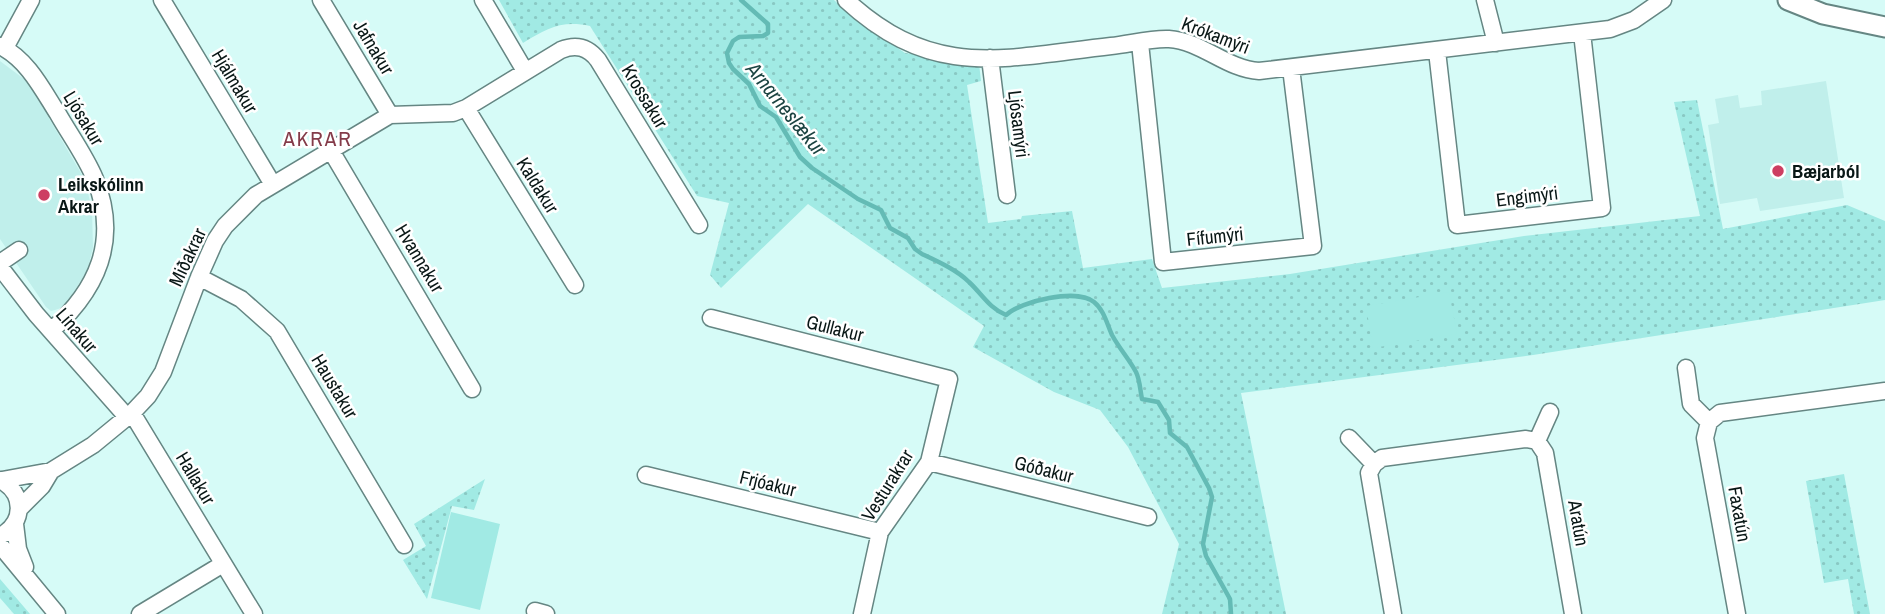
<svg xmlns="http://www.w3.org/2000/svg" width="1885" height="614" viewBox="0 0 1885 614" font-family="'Archivo Narrow',sans-serif">
	<style>
		.built { fill: #c0efeb }
		.grass { fill: url(#grass-dots) }
		.garden { fill: #a1eae4 }
		.lines { fill: none; stroke-linecap: round; stroke-linejoin: round }
		.stream { stroke: #64bbb5; stroke-width: 4.5 }
		.minor-casing { stroke: #658683; stroke-width: 19 }
		.tertiary-casing { stroke: #658683; stroke-width: 23 }
		.minor { stroke: #fff; stroke-width: 16 }
		.tertiary { stroke: #fff; stroke-width: 19 }
		.poi-dot { fill: #cd3e62; stroke: #fff; stroke-width: 2.5 }
		.labels { text-anchor: middle; stroke-width: 5; stroke-linejoin: round; paint-order: stroke }
		.street-label { font-size: 19px; fill: #091716; stroke: #fff }
		.poi-label { font-size: 19px; font-weight: bold; fill: #091716; stroke: #fff; text-anchor: start }
		.water-label { font-size: 21px; font-style: italic; fill: #1c4442; stroke: #fff }
		.neighbourhood-label { font-size: 21px; letter-spacing: 2px; fill: #843b49; stroke: #fff }
	</style>
	<defs>
		<pattern id="grass-dots" width="8" height="8" patternUnits="userSpaceOnUse" patternTransform="scale(1.75)"><rect width="8" height="8" fill="#a1eae4"/><path d="M2 2h.1M6 6h.1" fill="none" stroke="#89c8c3" stroke-width="1.8" stroke-linecap="round"/></pattern>
	</defs>
	<rect width="100%" height="100%" fill="#d6fbf7"/>
	<path class="built" d="M0 61 28 82 85 180 92 210 93 247 88 269 70 298 61 308 55 310 51 311 46 307 0 239Z
		M1826 81 1844 198 1760 211 1757 198 1720 204 1708 125 1719 123 1715 99 1738 95 1740 108 1762 105 1761 91Z"/>
	<path class="grass" d="M499 0H834L852 17 905 53 979 63 981 81 967 85 988 223 1021 219 1022 216 1072 211 1083 268 1152 259 1162 288 1290 274 1524 236 1700 216 1674 102 1697 100 1723 229 1847 205 1885 221V300L1533 355 1241 393 1286 614H1162L1179 544 1128 447 1100 410 1054 392 973 347 984 326 808 204 721 288 710 275 729 203 697 196 590 26C562 20 547 28 523 43Z
		M1844 474 1870 614H1854L1848 579 1824 583 1806 481Z
		M485 479 474 510 452 506 427 599 403 560 426 546 414 524Z
		M0 579 30 614H14L0 598Z"/>
	<path class="garden" d="M1449 292 1457 334 1373 348 1366 306Z
		M451 512 500 524 480 610 431 598Z"/>
	<g class="lines">
		<path class="stream" d="M741 0 768 24V33L763 36 739 37 733 41 727 53 729 63 733 69 749 84 760 106 776 117 800 157 812 168 858 199 881 210 890 228 908 238 915 249 922 254C937 261 957 270 969 282 982 294 989 308 1006 315 1021 301 1077 288 1094 302 1104 310 1107 324 1112 335 1119 348 1129 359 1136 372 1140 380 1140 390 1142 399L1158 402 1169 420 1170 433 1187 447 1209 488 1212 497 1203 544 1206 556 1230 599 1231 614"/>
		<g class="minor-casing">
			<path id="minor" d="M162 0 272 183
				M321 0 390 115
				M483 0 525 71
				M846 0C934 81 1003 58 1111 46 1130 44 1151 38 1169 39 1202 41 1226 69 1259 71L1610 29 1634 20 1663 0
				M1485 0 1496 43
				M1140 43 1163 262 1313 246 1291 68
				M0 46C28 60 42 89 58 114 70 135 86 157 95 179 120 241 97 290 51 331
				M5 48 31 0
				M1437 51 1457 225 1602 208 1582 33
				M990 58 1007 195
				M466 108 575 285
				M330 149 472 389
				M0 263 19 250
				M0 267 36 314 127 417
				M199 277 241 299 277 331 404 545
				M711 318 949 379 929 462 880 532 862 614
				M1686 368 1691 404 1709 422
				M132 413 254 614
				M1349 438 1374 464
				M1537 441 1550 412
				M929 462 1148 517
				M646 475 880 532
				M0 480C25 493 25 523 0 536
				M2 480 51 471
				M20 508 42 486 51 471 93 445 132 413 148 396 163 372 199 277 215 241 225 226 256 195 390 115 453 113 466 108 561 50C576 44 588 47 598 60L699 225
				M15 524 18 549 25 567
				M0 545 57 614
				M535 611 546 614
				M140 614 223 564
				M1393 614 1369 473 1374 464 1382 458 1526 439 1537 441 1545 453 1573 614
				M1737 614 1705 438 1709 422 1720 413 1885 391"/>
		</g>
		<g class="tertiary-casing">
			<path id="tertiary" d="M1788 0 1823 14 1885 27"/>
		</g>
		<use href="#minor" class="minor"/>
		<use href="#tertiary" class="tertiary"/>
	</g>
	<g class="poi-dot">
		<circle cx="1778" cy="171" r="7"/>
		<circle cx="44" cy="195" r="7"/>
	</g>
	<g class="labels">
		<g class="street-label">
			<text transform="translate(1216 35) rotate(21)" y="7">Krókamýri</text>
			<text transform="translate(374 47) rotate(59)" y="7">Jafnakur</text>
			<text transform="translate(235 81) rotate(59)" y="7">Hjálmakur</text>
			<text transform="translate(645 96) rotate(59)" y="7">Krossakur</text>
			<text transform="translate(84 118) rotate(59)" y="7">Ljósakur</text>
			<text transform="translate(1019 124) rotate(83)" y="7">Ljósamýri</text>
			<text transform="translate(538 185) rotate(58)" y="7">Kaldakur</text>
			<text transform="translate(1527 196) rotate(-7)" y="7">Engimýri</text>
			<text transform="translate(1215 236) rotate(-6)" y="7">Fífumýri</text>
			<text transform="translate(187 257) rotate(-65)" y="7">Miðakrar</text>
			<text transform="translate(420 258) rotate(59)" y="7">Hvannakur</text>
			<text transform="translate(835 328) rotate(14)" y="7">Gullakur</text>
			<text transform="translate(77 330) rotate(49)" y="7">Línakur</text>
			<text transform="translate(335 386) rotate(59)" y="7">Haustakur</text>
			<text transform="translate(1044 469) rotate(14)" y="7">Góðakur</text>
			<text transform="translate(196 478) rotate(59)" y="7">Hallakur</text>
			<text transform="translate(768 483) rotate(14)" y="7">Frjóakur</text>
			<text transform="translate(887 485) rotate(-58)" y="7">Vesturakrar</text>
			<text transform="translate(1740 514) rotate(80)" y="7">Faxatún</text>
			<text transform="translate(1579 523) rotate(80)" y="7">Aratún</text>
		</g>
		<g class="poi-label">
			<text x="1792" y="178">Bæjarból</text>
			<text x="58" y="191">Leikskólinn<tspan x="58" dy="22">Akrar</tspan></text>
		</g>
		<g class="water-label">
			<text transform="translate(786 109) rotate(51)" y="7">Arnarneslækur</text>
		</g>
		<g class="neighbourhood-label">
			<text x="318" y="146">AKRAR</text>
		</g>
	</g>
</svg>
